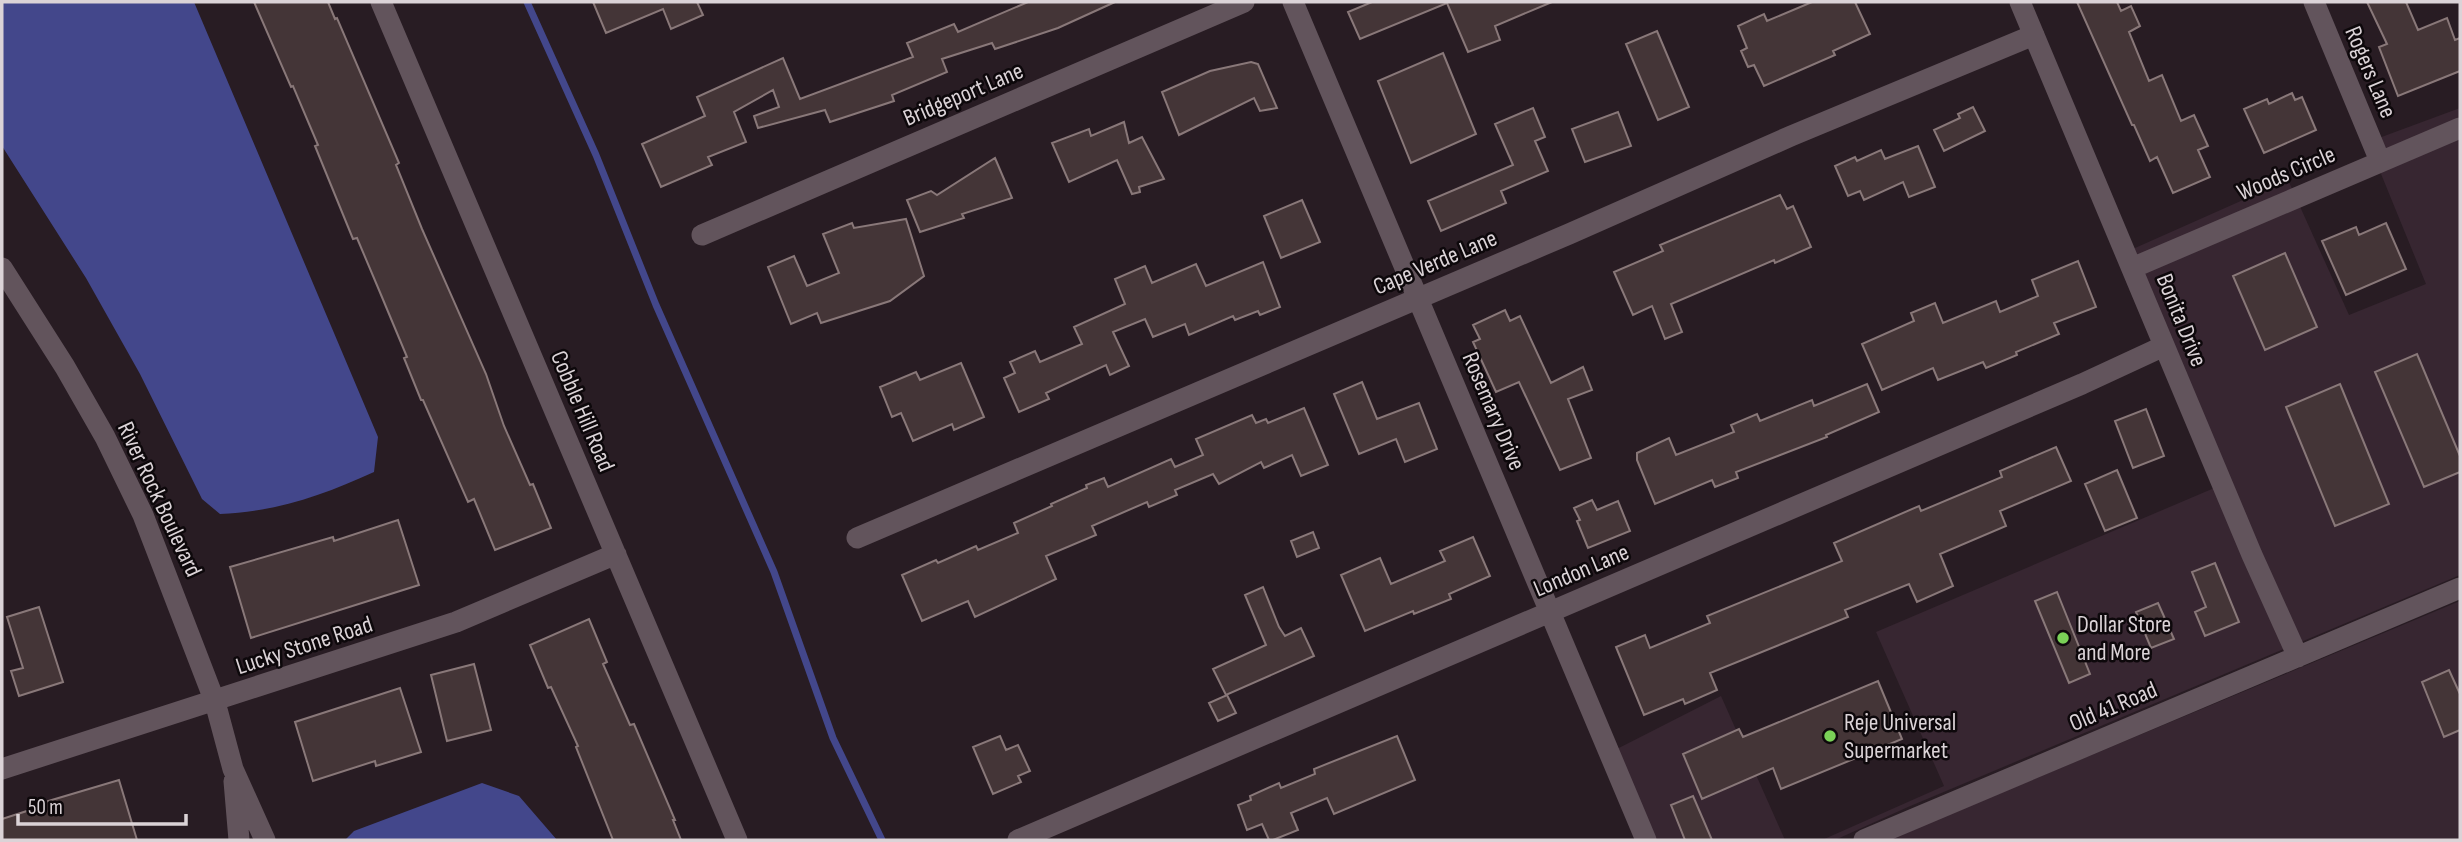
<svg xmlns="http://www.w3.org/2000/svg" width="2462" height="842" viewBox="0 0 2462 842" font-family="'Sofia Sans Condensed',sans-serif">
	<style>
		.built { fill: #372631 }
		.water { fill: #43478b }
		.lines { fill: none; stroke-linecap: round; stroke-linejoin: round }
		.stream { stroke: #43478b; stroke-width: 7 }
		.building { fill: #443537; stroke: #897879; stroke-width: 2 }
		.minor { stroke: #62545c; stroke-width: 21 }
		.poi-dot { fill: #7ad157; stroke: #0d080b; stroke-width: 2.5 }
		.labels { text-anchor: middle; stroke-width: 5; stroke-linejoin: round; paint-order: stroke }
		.street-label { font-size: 24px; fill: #dbd3d7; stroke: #0d080b }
		.poi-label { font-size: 24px; fill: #dbd3d7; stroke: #0d080b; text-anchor: start }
	</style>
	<rect width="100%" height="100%" fill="#281c23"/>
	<path class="built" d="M2460 108V575L1908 807 1835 840H1822L1944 786 1876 632 2226 483 2126 252 2288 180 2349 315 2426 284 2368 142Z
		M2460 601V840H1892L1917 828Z
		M1721 696 1785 840H1650L1611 752Z"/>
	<path class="water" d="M2 2H194L378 437 374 472C324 495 275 512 220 514L202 499 140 374 86 278 2 146Z
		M482 783 519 796 557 840H345L354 831Z"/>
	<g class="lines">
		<path class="stream" d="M527 2 596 155 656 305 774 572 833 738 882 840"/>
	</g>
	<path class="building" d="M254 2H328L335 19 337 18 399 163 396 165 422 229 486 374 504 426 530 485 533 484 551 528 495 550 474 499 468 502 423 400H421L404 358 407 357 379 290 357 238 353 239 315 146 318 145 293 86 291 87Z
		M593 2H697L703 15 671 29 663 9 606 33Z
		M1028 2H1115L1058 28 995 49 992 43 942 59 947 72 892 95 894 101 830 122 825 110 758 128 754 116 779 107 773 90 734 112 746 142 708 157 712 165 661 187 642 144 705 116 697 97 783 58 800 99 913 57 907 43 954 24 958 32Z
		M1372 2H1552L1495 26 1500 40 1468 52 1447 3 1360 39 1348 12Z
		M1812 2H1855L1870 34 1833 51 1835 55 1764 86 1754 65 1748 67 1741 51 1747 48 1738 26 1764 14 1767 21Z
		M2077 2H2117L2121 11 2131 6 2140 26 2129 32 2149 81 2162 75 2181 121 2194 115 2208 146 2198 150 2210 177 2173 193 2157 157 2150 161 2134 125H2132Z
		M2367 2H2406L2418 30 2447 18 2455 40 2460 38V71L2398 96 2379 47 2387 44Z
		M1657 31 1689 107 1658 120 1626 44Z
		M1443 53 1476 134 1411 163 1378 81Z
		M1251 62 1258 64 1277 108 1260 111 1254 98 1179 135 1162 92 1210 71Z
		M2292 93 2295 100 2302 97 2316 130 2264 153 2244 109 2267 99 2269 104Z
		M1973 107 1985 131 1944 151 1934 130 1960 118 1958 114Z
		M1533 108 1545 137 1535 141 1548 171 1501 191 1506 203 1441 231 1428 201 1513 165 1495 124Z
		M1618 112 1631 146 1585 162 1572 129Z
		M1124 122 1129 143 1142 137 1164 179 1139 187 1140 192 1132 194 1117 160 1069 182 1052 143 1089 129 1091 136Z
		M1918 146 1935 187 1909 197 1903 182 1864 200 1860 191 1848 196 1835 166 1855 157 1857 161 1881 150 1885 159Z
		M995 158 1012 198 962 214 964 218 920 232 907 200 931 191 937 195Z
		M1780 195 1787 209 1793 206 1811 247 1775 263 1774 260 1671 304 1682 332 1665 339 1652 306 1633 315 1614 272 1663 251 1660 245Z
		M1302 200 1320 242 1281 258 1264 216Z
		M906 219 924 276 890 301 821 323 817 313 791 324 768 267 794 256 807 286 839 273 823 234 852 223 854 228Z
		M2386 223 2406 269 2346 295 2322 241 2356 227 2359 235Z
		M2285 253 2317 327 2265 350 2233 276Z
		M2078 261 2096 307 2054 323 2059 334 2016 352 2017 355 1986 368 1983 362 1938 380 1933 368 1882 390 1862 344 1914 321 1911 313 1935 303 1943 323 1996 301 2000 312 2038 296 2032 280Z
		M1263 262 1280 307 1260 315 1258 311 1235 320 1233 316 1189 335 1185 324 1153 337 1145 319 1113 332 1129 366 1110 375 1106 365 1046 393 1049 399 1019 412 1004 378 1015 373 1010 362 1035 351 1040 362 1082 344 1074 327 1125 304 1115 279 1145 266 1152 283 1196 264 1206 286Z
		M1505 310 1510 321 1520 316 1551 383 1583 367 1592 390 1568 399 1591 458 1560 470 1519 382 1496 392 1473 342 1480 339 1473 325Z
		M2417 354 2460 456V472L2424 487 2375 372Z
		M961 363 984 417 954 430 952 424 913 441 901 413 892 417 880 387 916 372 920 380Z
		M1362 382 1377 419 1419 403 1437 449 1405 462 1396 439 1359 454 1334 394Z
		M1867 384 1879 412 1826 435 1827 437 1736 472 1738 478 1715 487 1712 480 1655 504 1637 460V453L1669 438 1676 455 1734 432 1731 425 1757 414 1760 421 1812 400 1814 406Z
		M2340 384 2389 504 2335 526 2286 407Z
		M1304 408 1328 465 1301 476 1292 455 1264 468 1261 462 1219 484 1213 474 1175 490 1177 495 1149 507 1147 502 1092 526 1096 535 1046 556 1056 579 975 617 968 601 922 621 902 575 936 560 938 563 976 546 978 550 1018 533 1014 523 1052 506 1051 504 1087 488 1086 485 1104 478 1108 487 1171 459 1175 467 1203 455 1196 439 1252 415 1256 423 1266 419 1268 423Z
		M2146 409 2164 456 2133 468 2115 421Z
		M2056 447 2071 481 2000 511 2006 526 1940 554 1953 586 1917 602 1909 584 1845 610 1848 617 1710 673 1717 690 1685 704 1683 699 1644 715 1616 647 1645 635 1650 648 1710 623 1707 616 1842 561 1834 543 1919 506 1921 511 2002 477 2000 471Z
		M2117 470 2137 518 2105 531 2085 484Z
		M1592 500 1597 510 1618 501 1630 531 1588 548 1577 521 1580 520 1574 508Z
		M398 520 419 585 251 638 230 567 333 537 334 541Z
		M1313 532 1319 548 1297 557 1291 541Z
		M1473 537 1490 576 1449 594 1451 599 1414 614 1413 611 1365 631 1341 575 1380 558 1391 584 1445 561 1440 551Z
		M2215 563 2239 622 2205 636 2195 612 2206 607 2192 572Z
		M1263 587 1279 627 1285 636 1301 628 1314 656 1226 695 1213 669 1266 645 1245 595Z
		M2057 592 2090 674 2069 683 2035 601Z
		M2158 603 2174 639 2151 648 2136 612Z
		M39 607 63 682 19 696 11 671 23 668 7 617Z
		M589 619 607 662 603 664 630 725 634 724 675 820H673L681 840H613L576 747 578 746 551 687 548 688 530 645Z
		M474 664 491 730 447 741 431 675Z
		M2449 670 2460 694V730L2444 737 2422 682Z
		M1878 681 1902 739 1781 789 1773 768 1702 799 1683 754 1739 729 1743 737Z
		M400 688 421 752 376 766 375 761 313 781 295 722Z
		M1227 695 1236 713 1218 721 1209 703Z
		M1000 736 1006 750 1018 745 1030 771 1018 776 1021 782 993 794 973 747Z
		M1397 736 1415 780 1334 814 1327 798 1291 813 1298 830 1273 840H1269L1262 824 1247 830 1238 805 1251 800 1250 796 1279 783 1281 788 1315 774 1314 769Z
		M119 780 137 840H2V819L36 808 35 805Z
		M1693 796 1712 840H1685L1671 805Z"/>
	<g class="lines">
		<path class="minor" d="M381 2 737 840
			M1293 2 1646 840
			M2020 2 2252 555 2298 657
			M2314 2 2380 161
			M702 235 1244 2
			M2 268 65 367 105 437 143 515 215 702 233 769 265 840
			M2132 268 2460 128
			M857 538 1569 234 1791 136 2034 35
			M2 769 456 622 616 554
			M234 781 239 840
			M1018 840 2082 384 2164 346
			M1864 840 2460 588"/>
	</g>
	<g class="poi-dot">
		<circle cx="2063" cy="638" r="7"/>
		<circle cx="1830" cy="736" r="7"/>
	</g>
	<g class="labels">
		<g class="street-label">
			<text transform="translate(2371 72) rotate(67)" y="8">Rogers Lane</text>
			<text transform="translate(963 94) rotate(-23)" y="8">Bridgeport Lane</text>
			<text transform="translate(2286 173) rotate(-23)" y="8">Woods Circle</text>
			<text transform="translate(1435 262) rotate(-23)" y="8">Cape Verde Lane</text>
			<text transform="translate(2182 320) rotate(68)" y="8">Bonita Drive</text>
			<text transform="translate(583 411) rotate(67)" y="8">Cobble Hill Road</text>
			<text transform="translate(1494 411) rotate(67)" y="8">Rosemary Drive</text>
			<text transform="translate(160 499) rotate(65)" y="8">River Rock Boulevard</text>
			<text transform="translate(1581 570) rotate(-23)" y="8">London Lane</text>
			<text transform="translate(304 645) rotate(-18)" y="8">Lucky Stone Road</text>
			<text transform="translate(2113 706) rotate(-23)" y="8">Old 41 Road</text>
		</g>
		<g class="poi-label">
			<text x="2077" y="632">Dollar Store<tspan x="2077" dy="28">and More</tspan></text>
			<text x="1844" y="730">Reje Universal<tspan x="1844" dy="28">Supermarket</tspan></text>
		</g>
	</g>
	<rect width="2462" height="842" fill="none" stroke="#dbd3d7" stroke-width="7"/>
	<path d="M18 814v10h168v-10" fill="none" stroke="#dbd3d7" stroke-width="3.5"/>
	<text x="28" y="814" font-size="21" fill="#dbd3d7" stroke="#0d080b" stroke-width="5" paint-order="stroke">50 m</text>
</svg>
